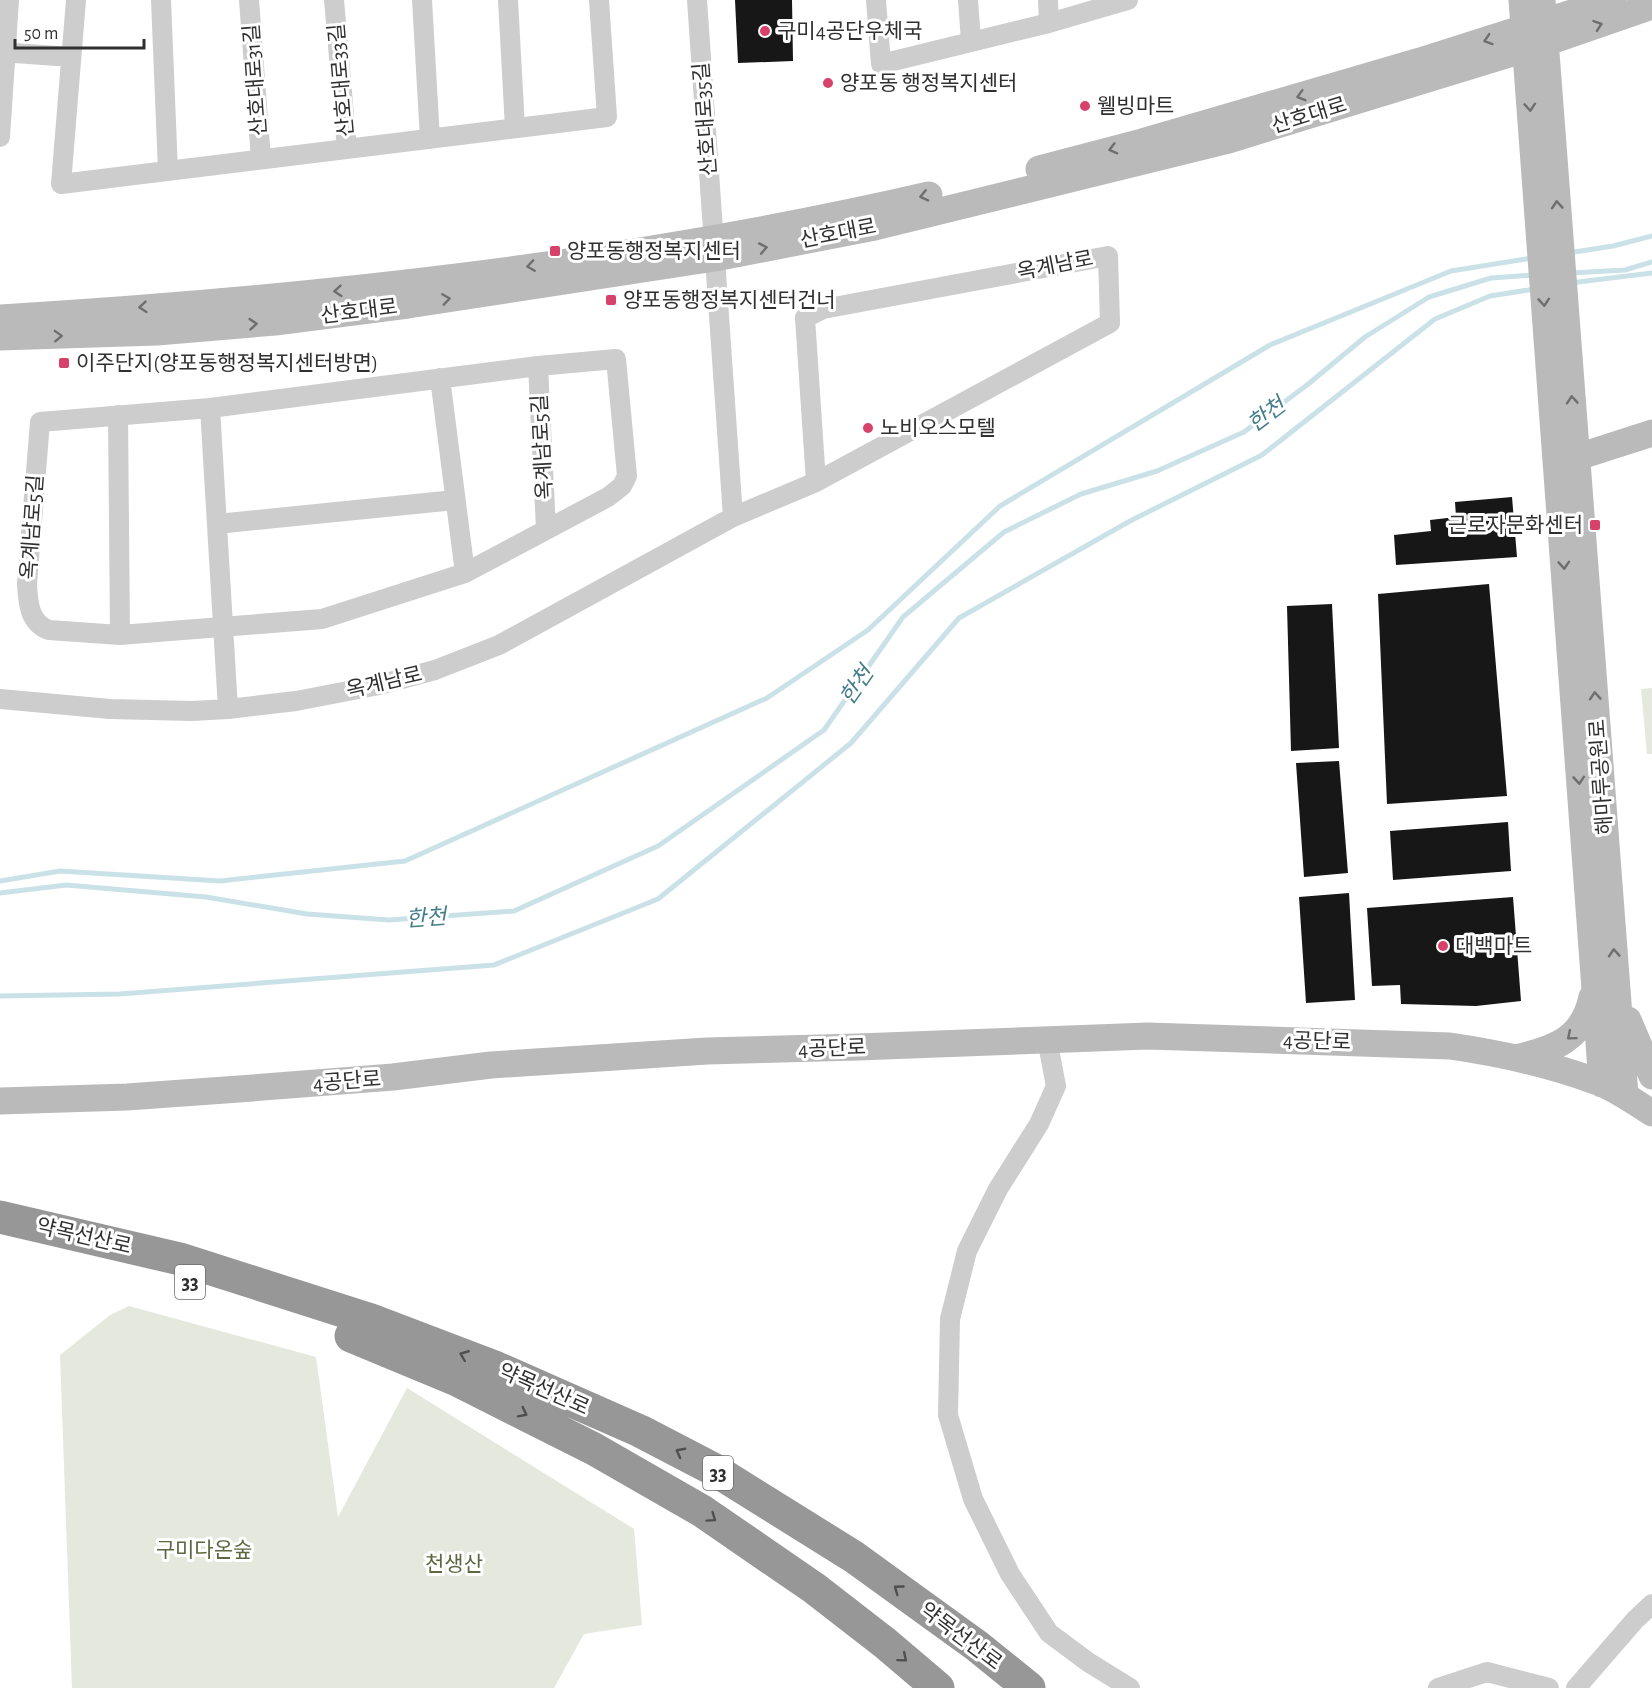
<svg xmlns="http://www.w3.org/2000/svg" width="1652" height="1688" viewBox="0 0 1652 1688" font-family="'Alegreya Sans','Noto Sans KR',sans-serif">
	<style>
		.green { fill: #e5e8dc }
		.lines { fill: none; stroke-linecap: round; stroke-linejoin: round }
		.stream { stroke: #cae2e7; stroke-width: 5 }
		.building { fill: #171717 }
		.street { stroke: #cdcdcd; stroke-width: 20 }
		.secondary { stroke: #bababa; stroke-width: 27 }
		.highway { stroke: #979797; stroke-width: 33 }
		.oneway { stroke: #6e6e6e }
		.oneway2 { stroke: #4f4f4f }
		.poi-dot { fill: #d6426a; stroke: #fff; stroke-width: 2 }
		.labels { text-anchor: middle; stroke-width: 6; stroke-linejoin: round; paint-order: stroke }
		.shield { fill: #fff; stroke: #6e6e6e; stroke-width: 1.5 }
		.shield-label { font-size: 20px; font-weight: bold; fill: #303030 }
		.poi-label { font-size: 21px; fill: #303030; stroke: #fff; text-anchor: start }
		.street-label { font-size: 21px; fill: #303030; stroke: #fff }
		.park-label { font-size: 21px; fill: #5b6841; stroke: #fff }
		.water-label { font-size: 22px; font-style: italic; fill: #447d8b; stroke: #fff }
	</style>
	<rect width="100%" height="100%" fill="#fff"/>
	<path class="green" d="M1652 688V754H1647L1641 689Z
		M129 1306 316 1357 338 1517 407 1388 634 1529 642 1625 584 1634 554 1688H72L60 1355 110 1315Z"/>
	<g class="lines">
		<path class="stream" d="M1568 253 1613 246 1652 236
			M1571 273 1625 270 1652 262
			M1570 283 1652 273
			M0 881 60 871 220 881 405 861 767 698 868 630 1000 506 1270 345 1451 271 1532 258
			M0 893 66 885 206 897 307 914 389 920 514 911 658 846 824 730 903 617 1004 532 1081 494 1157 471 1244 432 1307 385 1365 337 1429 297 1491 278 1535 275
			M0 996 120 994 494 965 658 899 851 743 959 618 1130 521 1262 455 1435 319 1490 296 1535 289"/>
	</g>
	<path class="building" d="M735 0H792L793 61 738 63Z
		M1512 497 1517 557 1396 565 1394 535 1431 531 1430 520 1456 517 1455 502Z
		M1489 584 1507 796 1387 804 1378 594Z
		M1332 604 1339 748 1291 751 1287 606Z
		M1339 761 1348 873 1304 877 1296 763Z
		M1508 822 1511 871 1393 880 1390 831Z
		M1349 893 1355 1000 1306 1003 1299 897Z
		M1513 897 1521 1001 1476 1006 1401 1004 1400 985 1372 986 1367 908Z"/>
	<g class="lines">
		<path class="street" d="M76 0 61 184 607 117 599 0
			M161 0 168 171
			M249 0 261 159
			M334 0 347 149
			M422 0 430 139
			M508 0 515 128
			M697 0 733 517
			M876 0 881 64 1049 23 1128 0
			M968 0 971 41
			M1048 0 1049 23
			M0 52 71 57
			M0 137 9 0
			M616 359 627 476 622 486 608 497 465 573 322 619 120 635 49 630C29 623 28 602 27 584L40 422 210 408 538 366Z
			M538 366 546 529
			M440 378 465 573
			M210 408 228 709
			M118 415 120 635
			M217 524 455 500
			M0 699 110 709 192 711 228 709 296 701 379 685 435 670 499 645 733 517 816 482 1110 323 1108 256 823 309 805 318 816 482
			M1047 1039 1056 1086 1039 1124 998 1189 967 1251 950 1319 948 1415 973 1499 1010 1574 1049 1633 1088 1662 1130 1688
			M1438 1688 1487 1672 1549 1688
			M1576 1688 1635 1620 1652 1604"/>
		<path class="secondary" d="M1522 0 1602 1084
			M1542 0 1625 1095
			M1039 169 1142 142 1420 61 1613 0
			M0 318C311 299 625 265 929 195
			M0 337 157 332 275 322 408 305 715 258 875 227 1225 141 1545 43 1652 6
			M1559 463 1652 433
			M1628 1020 1652 1076
			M1516 1058C1554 1049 1583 1040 1592 997
			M0 1101 127 1097 239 1089 393 1077 491 1065 707 1051 858 1047 1148 1036 1450 1046C1498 1053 1549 1064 1595 1081 1616 1088 1634 1102 1652 1113"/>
		<path class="highway" d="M0 1217 180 1259 371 1320 497 1368 640 1431 713 1469 854 1557 977 1646 1029 1688
			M351 1336 457 1380 594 1449 702 1511 814 1588 885 1643 938 1688"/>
	</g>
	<defs><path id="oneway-chevron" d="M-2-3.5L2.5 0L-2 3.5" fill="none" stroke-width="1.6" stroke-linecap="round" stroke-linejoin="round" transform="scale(1.5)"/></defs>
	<g class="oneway">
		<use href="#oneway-chevron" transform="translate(1598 25) rotate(-19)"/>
		<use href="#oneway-chevron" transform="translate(1488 40) rotate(162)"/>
		<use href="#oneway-chevron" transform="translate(1301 96) rotate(164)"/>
		<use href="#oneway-chevron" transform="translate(1530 107) rotate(86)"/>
		<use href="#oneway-chevron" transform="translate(1113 149) rotate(165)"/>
		<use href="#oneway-chevron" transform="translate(924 196) rotate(167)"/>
		<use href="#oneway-chevron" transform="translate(1557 205) rotate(-94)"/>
		<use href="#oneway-chevron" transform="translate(763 248) rotate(-11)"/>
		<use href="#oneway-chevron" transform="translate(531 266) rotate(172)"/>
		<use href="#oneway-chevron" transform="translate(338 291) rotate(175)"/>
		<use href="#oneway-chevron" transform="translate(446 299) rotate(-8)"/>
		<use href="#oneway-chevron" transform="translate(1544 302) rotate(86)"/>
		<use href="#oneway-chevron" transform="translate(143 307) rotate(175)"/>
		<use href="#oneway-chevron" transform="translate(253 324) rotate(-5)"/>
		<use href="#oneway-chevron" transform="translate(58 336) rotate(-2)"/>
		<use href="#oneway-chevron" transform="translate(1572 400) rotate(-94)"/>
		<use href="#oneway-chevron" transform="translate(1564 565) rotate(86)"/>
		<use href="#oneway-chevron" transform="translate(1595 696) rotate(-94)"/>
		<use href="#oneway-chevron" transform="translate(1579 780) rotate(86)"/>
		<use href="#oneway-chevron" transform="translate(1614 953) rotate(-94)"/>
		<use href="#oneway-chevron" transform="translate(1571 1036) rotate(140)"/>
	</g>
	<g class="oneway2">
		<use href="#oneway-chevron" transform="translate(464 1355) rotate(-158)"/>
		<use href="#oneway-chevron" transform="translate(523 1413) rotate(27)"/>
		<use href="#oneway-chevron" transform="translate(680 1452) rotate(-152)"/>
		<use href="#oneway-chevron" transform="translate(712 1518) rotate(35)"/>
		<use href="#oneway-chevron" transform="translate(898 1589) rotate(-144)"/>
		<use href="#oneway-chevron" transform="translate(903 1658) rotate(40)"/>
	</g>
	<g class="poi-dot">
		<circle cx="765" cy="31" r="6"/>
		<circle cx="828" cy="83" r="6"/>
		<circle cx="1085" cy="106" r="6"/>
		<rect x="549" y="245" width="12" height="12" rx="3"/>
		<rect x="605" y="294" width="12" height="12" rx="3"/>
		<rect x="58" y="357" width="12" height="12" rx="3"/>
		<circle cx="868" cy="428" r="6"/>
		<rect x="1589" y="519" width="12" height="12" rx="3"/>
		<circle cx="1443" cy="946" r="6"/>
	</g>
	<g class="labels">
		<g class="shield">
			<rect x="175" y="1265" width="30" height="34" rx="4.5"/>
			<rect x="703" y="1456" width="30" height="34" rx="4.5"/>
		</g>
		<g class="shield-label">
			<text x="190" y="1289">33</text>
			<text x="718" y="1480">33</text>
		</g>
		<g class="poi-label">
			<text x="777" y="38">구미4공단우체국</text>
			<text x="840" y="90">양포동 행정복지센터</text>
			<text x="1097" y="113">웰빙마트</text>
			<text x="567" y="258">양포동행정복지센터</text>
			<text x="623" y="307">양포동행정복지센터건너</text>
			<text x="76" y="370">이주단지(양포동행정복지센터방면)</text>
			<text x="880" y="435">노비오스모텔</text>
			<text x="1583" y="532" text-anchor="end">근로자문화센터</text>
			<text x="1455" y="953">대백마트</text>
		</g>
		<g class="street-label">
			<text transform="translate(255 80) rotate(-94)" y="7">산호대로31길</text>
			<text transform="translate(341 80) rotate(-95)" y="7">산호대로33길</text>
			<text transform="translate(1309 115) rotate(-17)" y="7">산호대로</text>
			<text transform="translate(705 119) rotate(-94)" y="7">산호대로35길</text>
			<text transform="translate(838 233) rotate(-11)" y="7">산호대로</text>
			<text transform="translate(1055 265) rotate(-11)" y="7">옥계남로</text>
			<text transform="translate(359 311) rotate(-7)" y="7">산호대로</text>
			<text transform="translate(542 447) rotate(-93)" y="7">옥계남로5길</text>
			<text transform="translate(32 527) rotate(-86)" y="7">옥계남로5길</text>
			<text transform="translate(384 682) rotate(-13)" y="7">옥계남로</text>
			<text transform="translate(1601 777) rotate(-94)" y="7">해마루공원로</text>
			<text transform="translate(1317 1041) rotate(2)" y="7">4공단로</text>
			<text transform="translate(832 1048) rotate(-2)" y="7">4공단로</text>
			<text transform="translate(347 1081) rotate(-4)" y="7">4공단로</text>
			<text transform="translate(84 1236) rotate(13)" y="7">약목선산로</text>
			<text transform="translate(544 1389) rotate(24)" y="7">약목선산로</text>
			<text transform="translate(961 1636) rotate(37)" y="7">약목선산로</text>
		</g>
		<g class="park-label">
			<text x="204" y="1557">구미다온숲</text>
			<text x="454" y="1571">천생산</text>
		</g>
		<g class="water-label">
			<text transform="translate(1266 414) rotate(-37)" y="8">한천</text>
			<text transform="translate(856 685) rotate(-55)" y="8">한천</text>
			<text transform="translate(426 917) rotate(-4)" y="8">한천</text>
		</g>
	</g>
	<path d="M15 39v9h129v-9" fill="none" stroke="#303030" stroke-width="3"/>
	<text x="24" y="39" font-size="18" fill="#303030" stroke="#ffffff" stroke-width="4.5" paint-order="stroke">50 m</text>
</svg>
